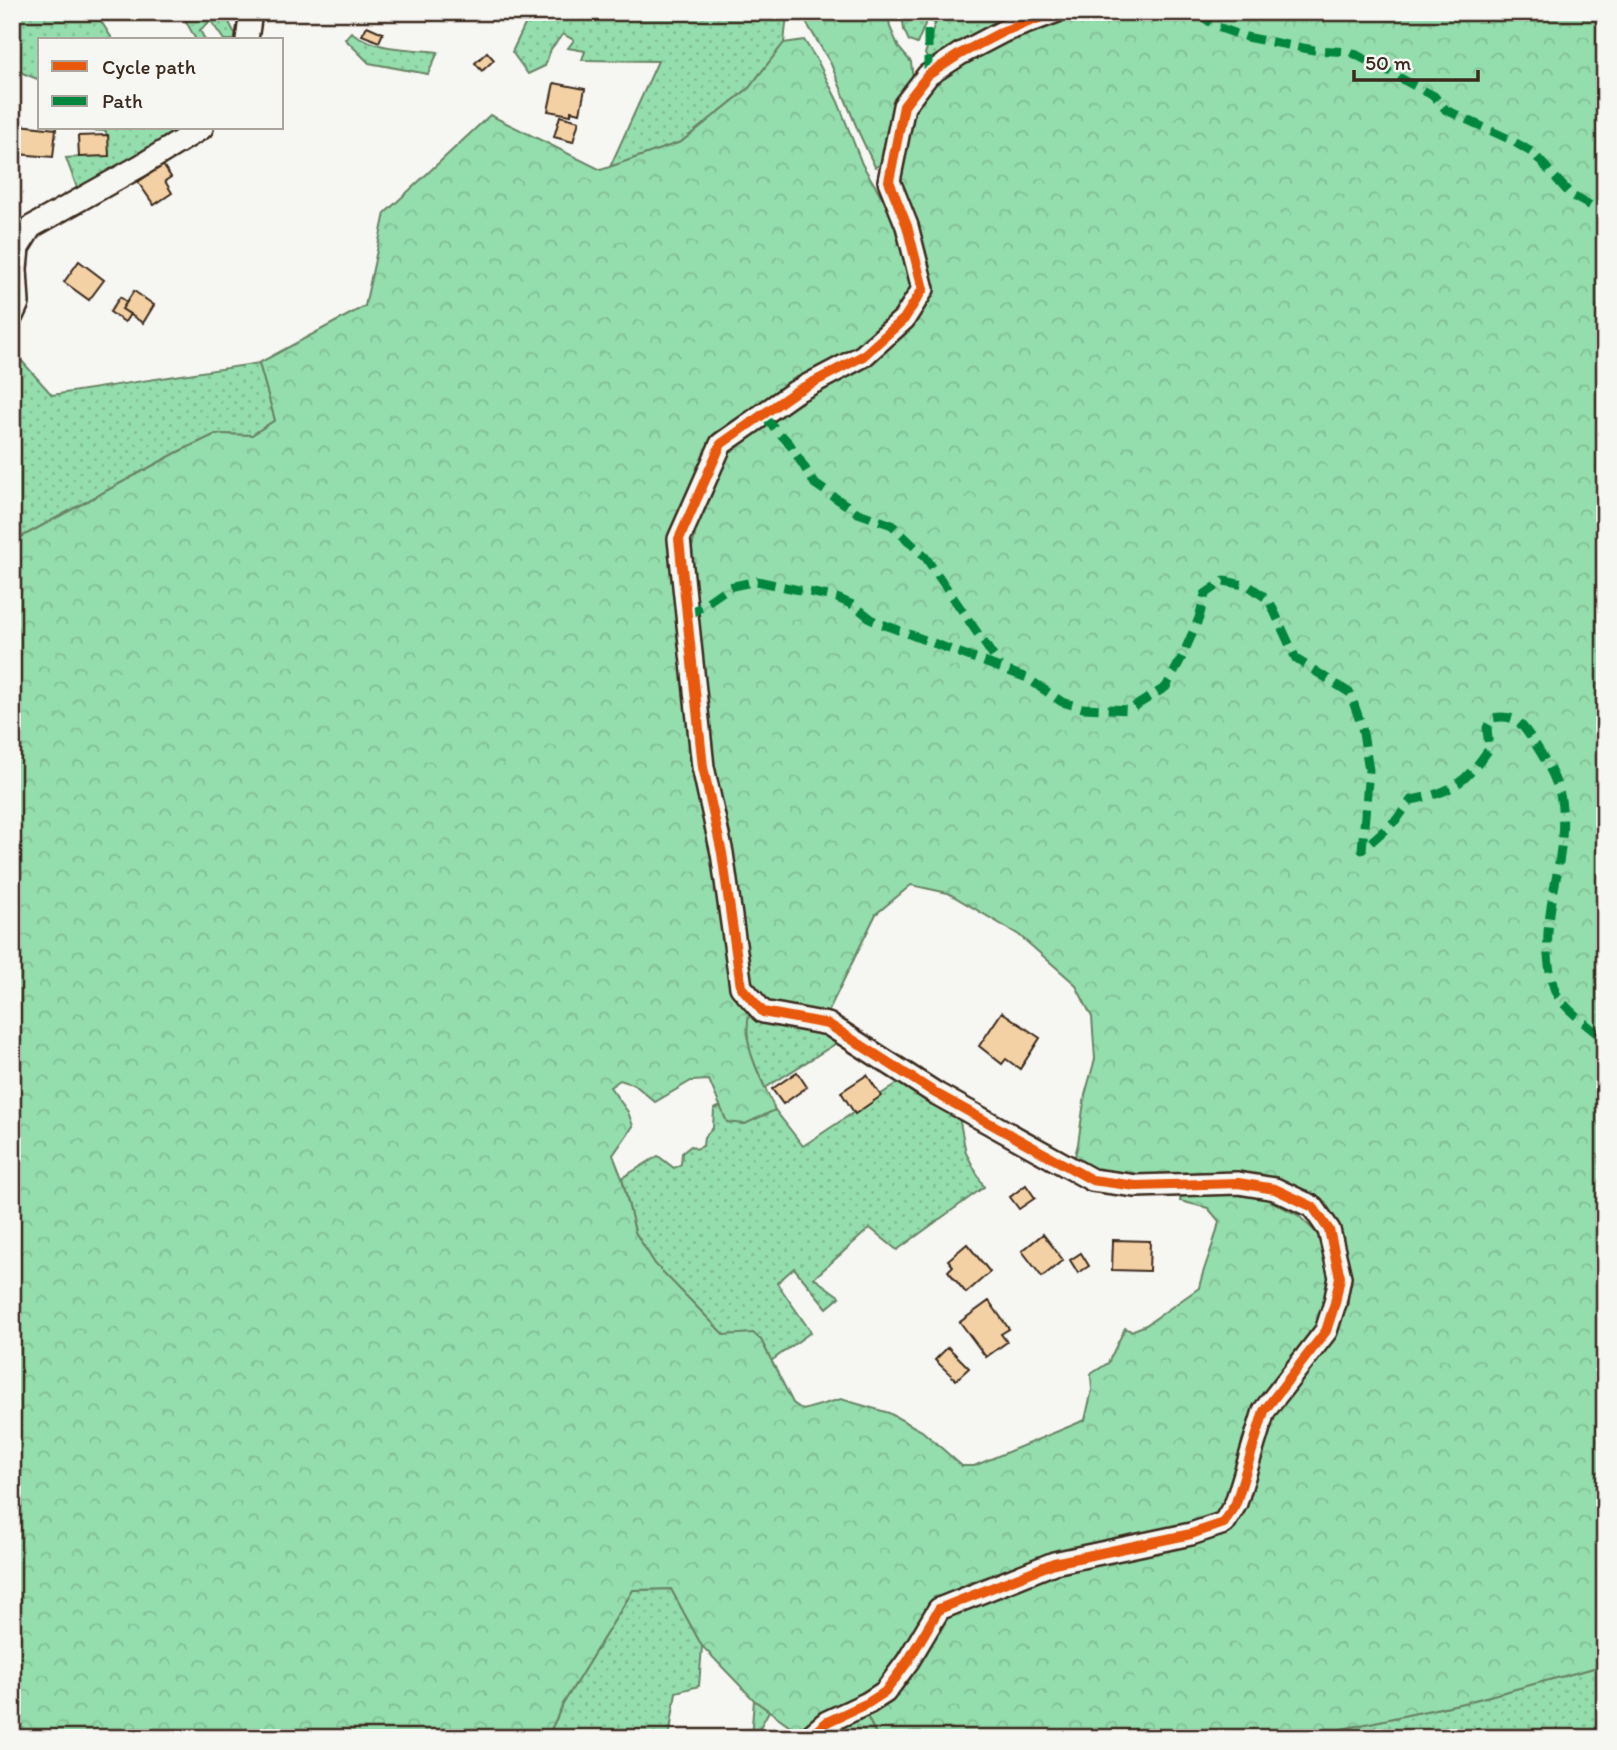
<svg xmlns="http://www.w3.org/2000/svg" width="1617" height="1750" viewBox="0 0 1617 1750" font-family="Itim,sans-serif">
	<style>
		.grass { fill: url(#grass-dots); stroke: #688465; stroke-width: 2 }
		.forest { fill: url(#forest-crowns); stroke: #688465; stroke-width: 2 }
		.building { fill: #f3d1a4; stroke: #3b2a1e; stroke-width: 2 }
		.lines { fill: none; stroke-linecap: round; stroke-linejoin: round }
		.minor-casing { stroke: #3b2a1e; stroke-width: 26 }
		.minor { stroke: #f6f6f2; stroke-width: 21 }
		.quiet { stroke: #00873e; stroke-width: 9; stroke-dasharray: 18 9; stroke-linecap: butt }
		.cycleway-casing { stroke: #f6f6f2; stroke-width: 15 }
		.cycleway { stroke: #e8590c; stroke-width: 10 }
	</style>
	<defs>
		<pattern id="grass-dots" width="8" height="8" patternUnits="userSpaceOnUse" patternTransform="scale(1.75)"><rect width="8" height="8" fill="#94ddac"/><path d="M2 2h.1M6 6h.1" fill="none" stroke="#80be94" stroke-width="1.8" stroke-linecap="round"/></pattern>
		<pattern id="forest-crowns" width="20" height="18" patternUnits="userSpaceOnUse" patternTransform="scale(1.75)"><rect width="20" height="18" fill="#94ddac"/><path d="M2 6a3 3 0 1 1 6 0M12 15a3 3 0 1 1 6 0" fill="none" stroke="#80be94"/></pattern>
	</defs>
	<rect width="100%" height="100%" fill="#f6f6f2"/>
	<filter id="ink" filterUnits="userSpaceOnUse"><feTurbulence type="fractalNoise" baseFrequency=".0143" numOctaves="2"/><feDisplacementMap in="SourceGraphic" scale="14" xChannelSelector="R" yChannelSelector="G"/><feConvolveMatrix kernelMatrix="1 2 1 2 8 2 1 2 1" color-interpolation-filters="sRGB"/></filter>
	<g filter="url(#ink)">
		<path class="grass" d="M12 12H95L113 40H40V80L12 69Z
			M181 12H224L238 40H224L211 21 200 30 205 40H196Z
			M531 12H770L787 14 784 43 749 88 681 142 610 167 658 61 582 60 585 51 568 48 574 40 563 34 551 49 545 66 528 74 512 52Z
			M902 12H930L917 44 909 41 904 30Z
			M942 12H1028L933 61 928 60 925 54 934 26Z
			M351 32C377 51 408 48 438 52L428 74 369 63 345 39Z
			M84 128H192L80 196 66 158 108 155 106 131 84 130Z
			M12 350 52 395 259 363 275 420 252 435 216 434 178 452 12 542Z
			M750 1010 843 1039 765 1088C753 1058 741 1043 750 1010Z
			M907 1077 956 1112 960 1122 966 1153 984 1187 897 1250 870 1228 814 1278 840 1297 827 1308 794 1268 777 1283 811 1332 771 1361 761 1340 724 1335 655 1264 635 1232 622 1178 658 1156 674 1168 681 1164 682 1153 691 1146 696 1149 703 1146 704 1137 713 1128 714 1109 721 1106 727 1122 744 1124 775 1110 803 1146Z
			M671 1589 702 1646 699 1686 676 1692 669 1738H547L563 1704 633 1590Z
			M1605 1665V1738H1300L1463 1703Z
			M754 1700 769 1711 757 1733 760 1738H751Z
			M866 1714 878 1738H818Z"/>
		<path class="forest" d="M800 12H888L890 27 899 48 911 62 913 79 893 114 880 165 875 167 859 133 831 64Z
			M1083 12H1605V1665L1463 1703 1300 1738H878L866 1714 952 1606 1072 1567 1209 1538 1237 1524 1248 1501 1266 1420 1332 1339 1348 1304V1265L1335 1222 1273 1180 1221 1173 1120 1178 1072 1167 1078 1144 1085 1095 1095 1059 1092 1017 1075 984 1019 935 948 893 911 885 876 914 825 1018 762 1003 749 990 737 942 742 912 735 867 712 784 689 560 701 510 722 461 751 428 886 350 915 323 930 296 929 263 904 195 899 162 906 125 923 95 945 73 1034 24Z
			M804 40 818 62 838 102 862 164 898 224 914 291 879 338 737 424 677 548 750 1010C740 1047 761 1076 775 1110L745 1124 727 1122 709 1080 691 1081 655 1102 635 1085 620 1080 610 1087 628 1112 633 1126 613 1155 622 1178 635 1232 655 1264 724 1335 753 1333 761 1340 793 1403 803 1410 841 1399 889 1413 922 1431 962 1466H974L1085 1420 1092 1390 1091 1374 1108 1363 1125 1328 1131 1331 1146 1325 1199 1288C1204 1264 1215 1244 1219 1221L1208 1208 1180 1201 1181 1194 1227 1193 1267 1199 1298 1215 1322 1238 1329 1265 1328 1299 1318 1332 1253 1411 1242 1440 1235 1485 1225 1509 1211 1520 1127 1536 1066 1552 971 1582 944 1596 927 1612 884 1685 800 1733 754 1700 702 1646 671 1589 633 1590 563 1704 547 1738H12V542L178 452 216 434 252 435 275 420 259 363 365 306 385 213 490 115 601 170 681 142 749 88 784 43Z"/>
		<path class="building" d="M367 26 383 33 379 42 362 35Z
			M487 52 494 60 482 71 475 63Z
			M554 83 585 89 580 113 571 111V115L548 111Z
			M560 116 579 121 573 142 554 137Z
			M19 125 56 129 53 157 17 154Z
			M108 135 109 156 79 157 78 136Z
			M163 165 171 177 165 181 172 193 154 205 138 182Z
			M79 261 104 280 89 300 64 282Z
			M134 291 154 305 143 323 122 309Z
			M120 297 127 302 122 309 130 314 125 322 110 312Z
			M1002 1012 1040 1038 1020 1069 1006 1059 1002 1064 979 1046Z
			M797 1072 807 1087 783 1104 772 1089Z
			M867 1075 881 1096 855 1114 841 1092Z
			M1026 1185 1035 1198 1019 1209 1010 1197Z
			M1043 1234 1063 1260 1042 1277 1022 1251Z
			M1113 1240 1150 1241 1149 1271 1112 1270Z
			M967 1244 990 1272 966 1293 948 1271 953 1266 948 1260Z
			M1081 1253 1089 1266 1078 1273 1070 1260Z
			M989 1301 1009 1329 1001 1334 1007 1342 986 1357 960 1322Z
			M948 1347 969 1368 956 1380 935 1360Z"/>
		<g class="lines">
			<g class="minor-casing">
				<path id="minor" d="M247 40 251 12
					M12 316 18 303 16 269 18 248 31 227 140 166 202 128
					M808 1738 827 1722 868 1703 885 1692 908 1661 939 1609 1054 1563 1191 1534 1224 1523 1236 1503 1264 1411 1326 1331 1335 1303 1340 1277 1329 1230 1313 1207 1275 1189 1238 1183 1136 1186 1092 1180 937 1094 828 1024 763 1012 741 987 722 853 703 767 679 539 721 444 795 392 863 356 904 319 923 289 907 226 889 181 904 106 928 75 960 54 1004 31 1055 12"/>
			</g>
			<use href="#minor" class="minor"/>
			<path class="quiet" d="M1197 12 1215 26 1246 37 1314 50 1351 52 1434 96 1446 110 1509 139 1533 153 1572 196 1605 213
				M928 75V27L937 12
				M762 415 789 443 815 484 858 513 892 525 926 558 1000 666
				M686 617 729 587 757 581 837 598 855 606 874 621 1027 678 1062 702 1083 708 1129 710 1166 687 1182 657 1199 618 1205 594 1224 581 1249 586 1269 600 1296 659 1350 693 1362 727 1369 770 1362 850 1397 819 1411 800C1453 792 1465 783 1489 749L1487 728 1492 718C1516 714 1521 723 1534 742 1544 758 1558 780 1561 800 1571 866 1532 922 1555 991 1561 1006 1592 1029 1605 1040"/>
			<g class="cycleway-casing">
				<path id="cycleway" d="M808 1738 827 1722 868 1703 885 1692 908 1661 939 1609 1054 1563 1191 1534 1224 1523 1236 1503 1264 1411 1326 1331 1335 1303 1340 1277 1329 1230 1313 1207 1275 1189 1238 1183 1136 1186 1092 1180 937 1094 828 1024 763 1012 741 987 722 853 703 767 679 539 721 444 795 392 863 356 904 319 923 289 907 226 889 181 904 106 928 75 960 54 1004 31 1055 12"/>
			</g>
			<use href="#cycleway" class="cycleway"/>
		</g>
	</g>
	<rect width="1617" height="1750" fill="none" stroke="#f6f6f2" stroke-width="42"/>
	<rect x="21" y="21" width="1575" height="1708" fill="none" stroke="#3b2a1e" stroke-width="2.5" filter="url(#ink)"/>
	<rect x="38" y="38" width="245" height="91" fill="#f6f6f2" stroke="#aba49d" stroke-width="2"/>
	<rect x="52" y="61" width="35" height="10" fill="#e8590c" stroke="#aba49d" stroke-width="2"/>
	<text x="102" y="74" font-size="21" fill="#3b2a1e">Cycle path</text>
	<rect x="52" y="96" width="35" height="10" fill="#00873e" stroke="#aba49d" stroke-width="2"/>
	<text x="102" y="108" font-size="21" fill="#3b2a1e">Path</text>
	<path d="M1354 70v10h124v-10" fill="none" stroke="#3b2a1e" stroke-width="3.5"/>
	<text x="1365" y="70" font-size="21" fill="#3b2a1e" stroke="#f6f6f2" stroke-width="5" paint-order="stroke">50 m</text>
</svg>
